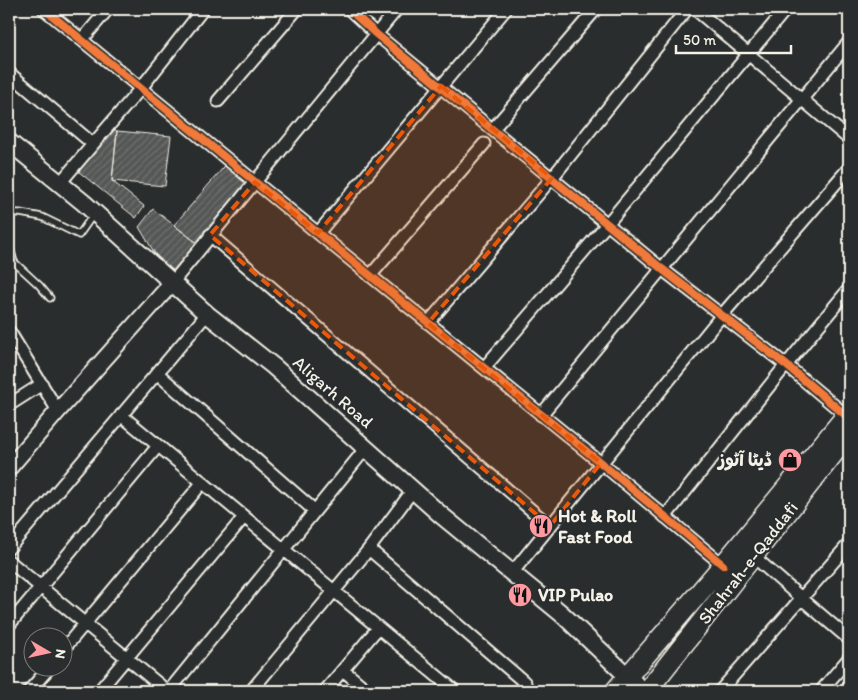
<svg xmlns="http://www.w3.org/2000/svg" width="858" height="700" viewBox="0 0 858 700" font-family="Itim,'Playpen Sans Arabic',sans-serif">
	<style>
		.building { fill: url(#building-hatch); stroke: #f4f1e8 }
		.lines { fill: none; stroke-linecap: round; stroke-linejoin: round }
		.service-casing { stroke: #f4f1e8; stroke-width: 9 }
		.minor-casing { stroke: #f4f1e8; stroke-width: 15 }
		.tertiary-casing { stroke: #f4f1e8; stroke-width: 19 }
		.secondary-casing { stroke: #f4f1e8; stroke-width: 20 }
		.primary-casing { stroke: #f4f1e8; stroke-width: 22 }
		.service { stroke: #2a2d2e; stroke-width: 5.5 }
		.minor { stroke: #2a2d2e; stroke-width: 11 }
		.tertiary { stroke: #2a2d2e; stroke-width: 15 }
		.secondary { stroke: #2a2d2e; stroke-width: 16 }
		.primary { stroke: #2a2d2e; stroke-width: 19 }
		.cycleway-casing { stroke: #2a2d2e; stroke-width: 11 }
		.cycleway { stroke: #f17a3a; stroke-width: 8 }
		.marked { fill: #e8590c; fill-opacity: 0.2; stroke: #e8590c; stroke-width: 4; stroke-dasharray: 10 6; stroke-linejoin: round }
		.labels { text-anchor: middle; stroke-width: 4.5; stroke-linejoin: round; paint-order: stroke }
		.street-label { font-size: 18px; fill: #f4f1e8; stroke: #2a2d2e }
		.poi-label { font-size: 18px; font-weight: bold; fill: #f4f1e8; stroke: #2a2d2e; text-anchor: start }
	</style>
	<defs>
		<pattern id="building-hatch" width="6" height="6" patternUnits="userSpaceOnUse" patternTransform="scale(1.25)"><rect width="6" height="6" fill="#555756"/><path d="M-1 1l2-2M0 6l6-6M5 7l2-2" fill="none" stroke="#6e706e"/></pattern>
	</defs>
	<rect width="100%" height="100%" fill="#2a2d2e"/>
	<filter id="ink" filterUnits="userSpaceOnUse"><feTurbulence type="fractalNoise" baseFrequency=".02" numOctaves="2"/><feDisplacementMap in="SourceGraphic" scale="10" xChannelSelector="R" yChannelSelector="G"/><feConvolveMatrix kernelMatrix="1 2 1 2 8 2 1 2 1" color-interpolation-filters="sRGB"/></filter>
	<g filter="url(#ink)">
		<path class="building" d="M110 125 117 131 112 181 144 206 136 218 73 167Z
			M117 131 171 136 165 186 112 181Z
			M229 161 254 182 201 246 174 225Z
			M153 209 201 246 172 282 139 227Z"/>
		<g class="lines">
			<g class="service-casing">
				<path id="service" d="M9 213H20L42 217 79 235 93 215
					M9 244 14 262 39 285 50 298"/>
			</g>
			<g class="minor-casing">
				<path id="minor" d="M44 9 255 182 601 463 723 565
					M349 9 376 34 662 269 786 365 849 418
					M695 9 849 139
					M82 40 108 9
					M9 73 93 144
					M218 101 297 9
					M493 129 596 9
					M60 183 141 88 203 9
					M318 233 506 9
					M210 235 550 526
					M370 276 484 144
					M172 283 397 9
					M428 323 552 178 687 9
					M9 331 58 411
					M484 368 608 223 786 9
					M157 373 315 511
					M9 405 42 384
					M121 415 455 691
					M541 415 849 42
					M665 517 786 365 849 289
					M9 548 207 314
					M369 549 523 681 525 683 519 691
					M753 556 801 598 849 639
					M9 561 167 691
					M512 573 722 315 849 168
					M9 625 158 446
					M62 651 203 482
					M343 670 368 691
					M29 691 49 668
					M99 691 244 517
					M169 691 366 448
					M251 691 369 549 413 490
					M325 691 378 628
					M720 691 849 544
					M821 691 849 658"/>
			</g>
			<g class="tertiary-casing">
				<path id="tertiary" d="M9 468 58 411 172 283"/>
			</g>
			<g class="secondary-casing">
				<path id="secondary" d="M9 142 84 203 207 314 273 366 441 515 562 614 643 691"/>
			</g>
			<g class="primary-casing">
				<path id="primary" d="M615 691 723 565 849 412
					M647 691 849 434"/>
			</g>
			<use href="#service" class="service"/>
			<use href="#minor" class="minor"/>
			<use href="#tertiary" class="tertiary"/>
			<use href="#secondary" class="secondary"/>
			<use href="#primary" class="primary"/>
			<g class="cycleway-casing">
				<path id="cycleway" d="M44 9 255 182 601 463 723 565
					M349 9 376 34 662 269 786 365 849 418"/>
			</g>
			<use href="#cycleway" class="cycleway"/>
		</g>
	</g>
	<path class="marked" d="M441 86 552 178 428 323 601 463 550 526 210 235 255 182 318 233Z"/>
	<defs>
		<g id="shop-disc" transform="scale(1.25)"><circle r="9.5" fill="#ff9aa2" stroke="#2a2d2e"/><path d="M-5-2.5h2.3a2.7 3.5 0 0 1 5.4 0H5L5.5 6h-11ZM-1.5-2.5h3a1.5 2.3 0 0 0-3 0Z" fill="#111"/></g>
		<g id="restaurant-disc" transform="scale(1.25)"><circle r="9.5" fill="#ff9aa2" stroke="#2a2d2e"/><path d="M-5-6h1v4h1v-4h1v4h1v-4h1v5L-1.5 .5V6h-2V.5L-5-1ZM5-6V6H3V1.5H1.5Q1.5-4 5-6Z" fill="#111"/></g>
	</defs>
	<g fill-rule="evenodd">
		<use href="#shop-disc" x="790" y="460"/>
		<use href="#restaurant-disc" x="541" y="526"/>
		<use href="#restaurant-disc" x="520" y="595"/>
	</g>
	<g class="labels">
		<g class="street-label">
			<text transform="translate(333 392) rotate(41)" y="6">Aligarh Road</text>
			<text transform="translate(748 563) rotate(-52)" y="6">Shahrah-e-Qaddafi</text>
		</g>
		<g class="poi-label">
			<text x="772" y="466" text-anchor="end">ڈیٹا آٹوز</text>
			<text x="558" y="522">Hot &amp; Roll<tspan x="558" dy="21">Fast Food</tspan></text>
			<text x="538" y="601">VIP Pulao</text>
		</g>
	</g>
	<rect width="858" height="700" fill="none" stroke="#2a2d2e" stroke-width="30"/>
	<rect x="15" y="15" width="828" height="670" fill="none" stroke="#f4f1e8" stroke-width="2" filter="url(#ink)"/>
	<g transform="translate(48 652) rotate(99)"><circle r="24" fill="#2a2d2e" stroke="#7b7b78"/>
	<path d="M0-4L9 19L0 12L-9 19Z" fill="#ff9aa2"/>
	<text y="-8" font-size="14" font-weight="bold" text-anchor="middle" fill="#f4f1e8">N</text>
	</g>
	<path d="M676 45v8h115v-8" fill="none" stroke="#f4f1e8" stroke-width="2.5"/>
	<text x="683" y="45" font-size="15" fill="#f4f1e8" stroke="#2a2d2e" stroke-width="4" paint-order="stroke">50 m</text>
</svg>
